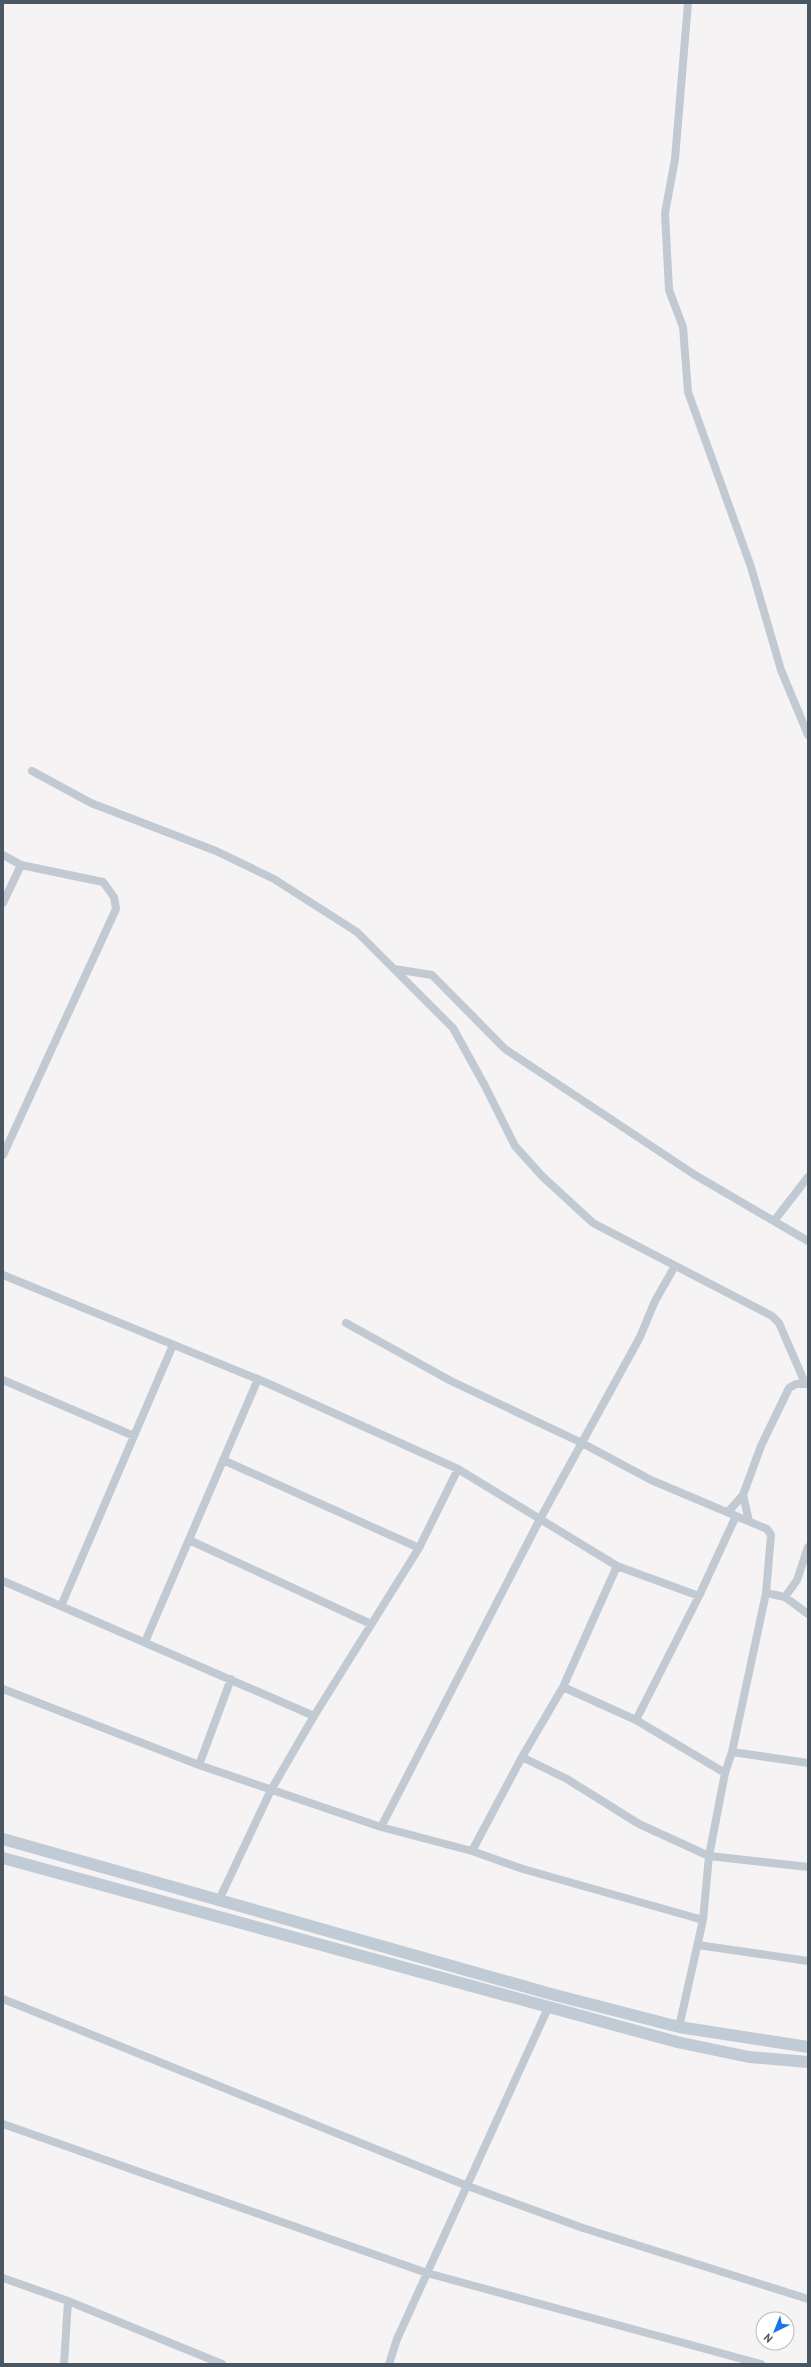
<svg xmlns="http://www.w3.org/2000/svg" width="811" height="2367" viewBox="0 0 811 2367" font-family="'PT Sans',sans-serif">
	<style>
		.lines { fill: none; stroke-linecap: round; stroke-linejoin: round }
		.street { stroke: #c1cad2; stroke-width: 8 }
		.secondary { stroke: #c1cbd6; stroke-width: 12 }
	</style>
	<rect width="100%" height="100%" fill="#f5f3f3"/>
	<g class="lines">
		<path class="street" d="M688 3 675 159 665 213 669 290 683 327 688 392 751 567 781 670 808 735
			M32 771 91 803 216 851 274 879 357 932 453 1028 485 1086 515 1146 542 1176 593 1223 772 1316 779 1323 805 1383
			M3 855 21 865 103 882 114 897 116 909 3 1155
			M3 903 21 865
			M394 969 432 975 505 1049 695 1175 808 1241
			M774 1221 808 1177
			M3 1275 267 1383 458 1469 617 1566 699 1596
			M346 1323 451 1381 582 1443 651 1480 767 1529 771 1535 766 1593 732 1752 725 1773 709 1856 703 1920 679 2027
			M3 1380 134 1436
			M223 1460 419 1548
			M743 1495 749 1521
			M728 1512 743 1495 761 1446 789 1388 796 1384H808
			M189 1540 371 1624
			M3 1581 314 1716
			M766 1593 785 1597 808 1614
			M785 1597 797 1580 808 1547
			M61 1606 173 1345
			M145 1642 258 1379
			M563 1687 636 1720 725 1773
			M3 1689 199 1765 381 1827 472 1851 523 1869 703 1920
			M636 1720 699 1596 736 1516
			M732 1752 808 1763
			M522 1757 567 1779 639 1824 709 1856 808 1867
			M199 1765 231 1679
			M381 1827 540 1519 640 1337 655 1301 675 1266
			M472 1851 522 1757 563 1687 617 1566
			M219 1900 271 1790 314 1716 419 1548 458 1469
			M698 1945 808 1961
			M3 1999 465 2185 583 2228 808 2299
			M3 2124 427 2273 761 2364
			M3 2278 68 2301 222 2364
			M64 2364 68 2301
			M389 2364 397 2339 548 2008"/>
		<path class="secondary" d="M3 1839 551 1994 679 2027 808 2047
			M3 1858 677 2042 749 2057 808 2062"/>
	</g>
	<rect width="811" height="2367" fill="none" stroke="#4a5661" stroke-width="8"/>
	<g transform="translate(775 2331) rotate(223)"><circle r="19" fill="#ffffff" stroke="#b7bbc0"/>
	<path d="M0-3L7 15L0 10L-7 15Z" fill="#1a73e8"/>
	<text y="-6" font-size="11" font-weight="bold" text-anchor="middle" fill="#4a5661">N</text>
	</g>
</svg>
